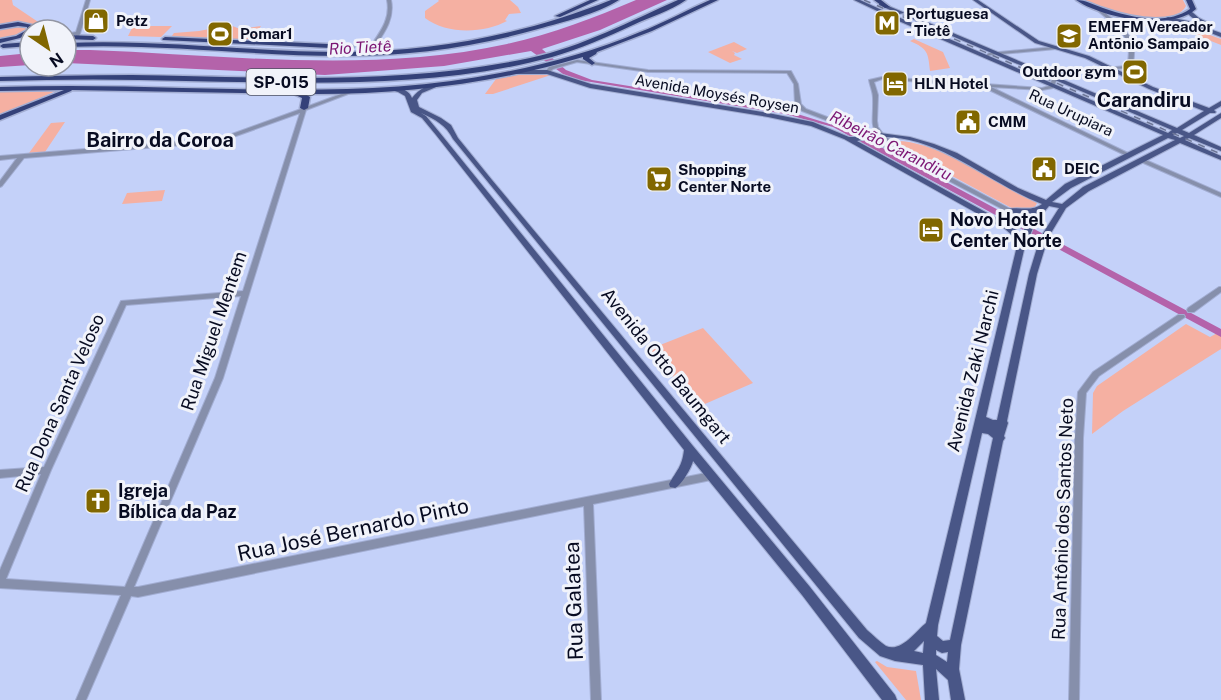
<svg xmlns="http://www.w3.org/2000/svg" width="1221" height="700" viewBox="0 0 1221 700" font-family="'Public Sans',sans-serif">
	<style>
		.green { fill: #f5b0a2 }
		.water { fill: #b463aa }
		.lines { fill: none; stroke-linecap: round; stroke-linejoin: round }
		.minor-casing { stroke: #a2add2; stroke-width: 2 }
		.major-casing { stroke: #a2add2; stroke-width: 2 }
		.highway-casing { stroke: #a2add2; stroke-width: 3 }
		.minor { fill: #868fab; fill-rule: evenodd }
		.major { fill: #495687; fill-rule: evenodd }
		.highway { fill: #344179; fill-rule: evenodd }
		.rail { stroke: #6e7797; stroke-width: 1.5; stroke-dasharray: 7 7; stroke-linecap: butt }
		.labels { text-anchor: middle; stroke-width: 6; stroke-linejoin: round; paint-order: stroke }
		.far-poi-label { font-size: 15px; font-weight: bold; fill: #070b21; stroke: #f1f3fa; text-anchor: start }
		.far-street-label { font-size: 15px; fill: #070b21; stroke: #f1f3fa }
		.far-water-label { font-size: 16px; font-style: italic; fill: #7b1573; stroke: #f1f3fa }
		.shield { fill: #f1f3fa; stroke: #4d5162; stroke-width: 1.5 }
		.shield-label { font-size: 16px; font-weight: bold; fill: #070b21 }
		.poi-label { font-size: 18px; font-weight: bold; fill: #070b21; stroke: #f1f3fa; text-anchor: start }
		.street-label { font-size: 18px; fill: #070b21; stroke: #f1f3fa }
		.far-district-label { font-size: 20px; font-weight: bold; fill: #070b21; stroke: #f1f3fa }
		.near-street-label { font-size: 21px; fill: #070b21; stroke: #f1f3fa }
	</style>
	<rect width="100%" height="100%" fill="#c4d1f9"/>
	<path class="green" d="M0 0H12L13 5 50 30H30V37L0 38Z
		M438 0H510L518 7 521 13 509 14 505 20 507 21C485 33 447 35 425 18V11L439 1Z
		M1083 0H1183L1186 6C1173 31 1103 10 1083 0Z
		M1142 22 1182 25 1221 39V45L1173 26H1128Z
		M230 25 240 29 261 26 259 29 268 40 171 37 174 33 199 31Z
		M133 26H172L161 37 128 36Z
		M914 39 943 52 950 68 930 71C928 52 928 49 910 41Z
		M734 42 747 49 737 53 732 51 735 53 734 55 742 59 730 63 708 52Z
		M528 73 551 75 493 94H485L496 79Z
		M58 90 0 116V91Z
		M65 122 45 152 29 153 51 123Z
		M894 141C935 139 1000 183 1037 203 1034 211 1026 211 1019 212L928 163Z
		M165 190 162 201 122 204 127 193Z
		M1186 324 1210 337 1221 331V349L1123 411 1092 434 1093 393 1097 386Z
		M703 328 753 383 698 407 650 349Z
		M877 661 887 667 916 671 921 700H906L875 662Z"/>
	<path class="water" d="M636 0H667L600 30 542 49 566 70 592 80 791 112 849 130 1221 329V337L833 127 785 114 579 80 563 74 531 51 444 66 325 75 66 63V50H90C228 55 370 74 507 44 552 34 594 18 636 0Z
		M30 53V65L0 67V56Z"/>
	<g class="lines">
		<g class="minor-casing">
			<path id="minor" d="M86 0H90L79 37 75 38 76 35 66 36V34L76 32Z
				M387 0H391C395 19 384 33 374 48H370V47C380 32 391 19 387 0Z
				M1097 8H1099C1113 20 1136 33 1134 54 1134 62 1131 70 1130 78L1126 77V68L1115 69 1113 68 1115 67 1127 66C1135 36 1116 27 1097 10Z
				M1054 47 1056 48V49L990 55 986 58 984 57 989 53Z
				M577 60 648 70 791 71 798 84 801 104 806 109 856 128 893 147C866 127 874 128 873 98 873 92 870 86 869 80L882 77 1042 88 1049 86 1053 78H1055L1057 79 1053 88 1042 90 991 87 1132 155 1131 156H1127L985 88V87L882 79 874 82 878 95 877 121 878 127 884 135 899 147 895 148 1033 221 1034 222 1031 224 852 130 802 111 795 104 794 84 787 73 648 72 577 62 553 69 551 71 552 73V74H548L546 71 549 67Z
				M352 90 356 91 306 110 223 378 134 587H138L711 472 714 473 715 476 714 479 711 480 593 504 601 700H591L584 506 138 597 131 596 86 700H76L121 595 0 588V570L41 474 0 478V470L44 467 121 301 243 291 300 113 236 136 208 143 24 158 2 186 0 187V181L17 158 0 160V156L208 139 232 134 301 109 302 107H306ZM241 296 215 378 125 587 6 579 51 470 126 305Z
				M1141 158 1221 193V197L1139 161 1138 160Z
				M1219 287H1221V292L1194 312H1188L1187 310 1188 308Z
				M1178 315H1184L1185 317 1099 376 1086 393 1083 438 1079 700H1069L1075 438 1078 392 1093 372Z"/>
		</g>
		<g class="major-casing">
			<path id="major" d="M854 0H860L895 16 890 17Z
				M973 0H978L1039 41 1089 56 1153 87 1209 108 1221 101V106L1214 110 1216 112 1215 113H1210L1182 130 1189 133 1221 113V118L1194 135 1221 147V151L1189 138 1185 140 1221 156V160L1180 143 1089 191 1066 208 1048 238 1037 274 1007 421 1008 423 1004 436 1005 438 1003 441 961 645 959 669 965 700H951L948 680 936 669 939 700H925L923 665 895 661 880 656 859 638 453 139C446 125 436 120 421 113L426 116 440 133 693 446 810 587 895 695 897 700H882L802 595 693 461C692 467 681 486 675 488 674 488 672 487 670 487L669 484C677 470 682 467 684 450L436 135 422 118 411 112 405 96 398 92 387 89C395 85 409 89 412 98 419 89 430 83 441 83V85L422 93 417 100 419 107 441 118 451 125 458 138 492 180 867 630C873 635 880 642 886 646 901 653 916 631 926 623L1016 250 1012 235 1005 229 844 139 811 126 768 117 590 88 547 74H516L513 72 516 70H547L591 84 768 113 813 122 849 137H857L880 133 910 137 934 144 957 153 1018 188 1046 200 1065 184 1163 135 894 19V17H898L1168 133 1172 130 903 15 908 14 1177 128 1204 111 1149 89 1085 58 1035 43ZM1177 133 1184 136 1180 138 1173 135ZM876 137C939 134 987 183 1042 204 1031 213 1017 205 1005 210 1013 214 1026 215 1035 213L1027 222 1021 238 1020 234 1014 228 1024 227V215H1018L1017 223 1009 225 857 141ZM1168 138 1175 140 1083 187 1062 204 1052 202 1071 188ZM1049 206 1059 208 1040 238 1029 274 997 420H993L986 417 1024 250 1035 223ZM982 433 988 434 993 438 950 640 943 641 937 636 938 625ZM924 641 923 653 914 651ZM936 650 942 653 948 652 947 662 936 655Z
				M881 3 903 12 904 13 899 14 879 5V4Z
				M1188 12H1192L1199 18 1211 24C1203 27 1194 19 1188 14Z
				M1168 17 1188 21 1221 33V37L1185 23 1166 20V18Z"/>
		</g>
		<g class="highway-casing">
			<path id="highway" d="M590 0H598L560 17 555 16Z
				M611 0H619C597 14 563 22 538 29 475 47 410 56 344 56 251 56 159 43 66 47V43C159 39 251 52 344 52 436 52 525 34 611 0Z
				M678 0H686C670 11 650 17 633 25 607 37 580 49 552 57 435 89 306 83 186 81 124 79 62 79 0 81V77C44 76 88 75 132 75 265 77 399 86 530 58 582 47 630 21 678 0Z
				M710 0H718L652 31 597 52 596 54 589 58 595 63 592 65 583 59V57C493 84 399 95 305 94L310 97 308 108 304 110 300 108 302 98 293 94 72 90 71 91 0 120V115L64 90 0 91V87C61 85 121 86 182 88 288 90 396 94 500 73 548 64 595 51 640 32 664 23 686 10 710 0Z
				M874 0H881L890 7 885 8Z
				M1076 0C1086 0 1094 5 1103 8 1129 17 1166 26 1190 9L1186 0H1192L1196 9C1171 32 1102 18 1076 0Z
				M18 22 32 25 33 30H30V33L20 38 0 43V39L16 36 27 30V27L18 26 0 29V25Z
				M66 35 93 36 96 38 93 40 66 39Z
				M165 37 351 45 354 47 351 49 163 40 162 39Z
				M30 42V46L3 48 0 46 3 44Z"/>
		</g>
		<use href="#minor" class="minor"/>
		<use href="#major" class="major"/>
		<use href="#highway" class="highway"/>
		<path class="rail" d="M864 0 1221 154"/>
	</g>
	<defs>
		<g id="shop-square" transform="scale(1.35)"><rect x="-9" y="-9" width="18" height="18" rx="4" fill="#816700" stroke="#f1f3fa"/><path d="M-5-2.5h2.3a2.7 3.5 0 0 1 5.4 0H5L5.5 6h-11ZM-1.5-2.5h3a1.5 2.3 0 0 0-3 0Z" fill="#fff"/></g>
		<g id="metro-square" transform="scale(1.35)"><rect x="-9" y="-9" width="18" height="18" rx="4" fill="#816700" stroke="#f1f3fa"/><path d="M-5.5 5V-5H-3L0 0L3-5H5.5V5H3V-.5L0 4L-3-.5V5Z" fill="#fff"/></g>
		<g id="stadium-square" transform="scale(1.35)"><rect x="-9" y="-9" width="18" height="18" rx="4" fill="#816700" stroke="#f1f3fa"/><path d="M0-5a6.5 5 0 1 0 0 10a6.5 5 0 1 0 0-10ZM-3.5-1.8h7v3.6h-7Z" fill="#fff"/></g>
		<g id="school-square" transform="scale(1.35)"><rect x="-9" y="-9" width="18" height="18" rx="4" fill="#816700" stroke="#f1f3fa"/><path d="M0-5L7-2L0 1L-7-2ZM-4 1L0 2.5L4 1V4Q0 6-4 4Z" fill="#fff"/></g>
		<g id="hotel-square" transform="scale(1.35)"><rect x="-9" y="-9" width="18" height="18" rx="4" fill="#816700" stroke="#f1f3fa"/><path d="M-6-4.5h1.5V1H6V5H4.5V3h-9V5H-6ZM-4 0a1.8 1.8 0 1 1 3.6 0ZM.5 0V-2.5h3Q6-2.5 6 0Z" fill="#fff"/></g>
		<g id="civic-square" transform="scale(1.35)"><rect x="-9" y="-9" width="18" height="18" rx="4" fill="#816700" stroke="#f1f3fa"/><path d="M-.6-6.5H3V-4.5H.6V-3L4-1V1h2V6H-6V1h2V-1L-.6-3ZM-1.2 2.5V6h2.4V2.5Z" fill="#fff"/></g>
		<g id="supermarket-square" transform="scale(1.35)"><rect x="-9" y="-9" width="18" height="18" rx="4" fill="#816700" stroke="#f1f3fa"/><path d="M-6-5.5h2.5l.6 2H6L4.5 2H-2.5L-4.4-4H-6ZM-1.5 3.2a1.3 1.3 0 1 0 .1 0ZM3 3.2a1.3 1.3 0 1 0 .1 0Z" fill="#fff"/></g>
		<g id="church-square" transform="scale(1.35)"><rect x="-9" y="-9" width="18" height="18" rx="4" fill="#816700" stroke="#f1f3fa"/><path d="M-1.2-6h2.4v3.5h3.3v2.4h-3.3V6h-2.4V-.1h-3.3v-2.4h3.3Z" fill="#fff"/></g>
	</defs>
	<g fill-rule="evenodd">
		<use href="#shop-square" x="96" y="21"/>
		<use href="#metro-square" x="887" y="23"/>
		<use href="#stadium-square" x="220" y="34"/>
		<use href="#school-square" x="1069" y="36"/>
		<use href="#stadium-square" x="1135" y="72"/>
		<use href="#hotel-square" x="895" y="84"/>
		<use href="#civic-square" x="968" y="122"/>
		<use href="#civic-square" x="1044" y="169"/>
		<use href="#supermarket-square" x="659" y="179"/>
		<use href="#hotel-square" x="931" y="230"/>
		<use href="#church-square" x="98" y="501"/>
	</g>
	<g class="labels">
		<g class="far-poi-label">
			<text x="906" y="19">Portuguesa<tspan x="906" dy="17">- Tietê</tspan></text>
			<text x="116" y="26">Petz</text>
			<text x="1088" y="32">EMEFM Vereador<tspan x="1088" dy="17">Antõnio Sampaio</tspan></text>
			<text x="240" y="39">Pomar1</text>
			<text x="1116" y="77" text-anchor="end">Outdoor gym</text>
			<text x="914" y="89">HLN Hotel</text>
			<text x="988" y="127">CMM</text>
			<text x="1064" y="174">DEIC</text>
			<text x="678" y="175">Shopping<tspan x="678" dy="17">Center Norte</tspan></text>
		</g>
		<g class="far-street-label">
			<text transform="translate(717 94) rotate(10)" y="5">Avenida Moysés Roysen</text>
			<text transform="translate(1071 113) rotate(25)" y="5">Rua Urupiara</text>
		</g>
		<g class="far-water-label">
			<text transform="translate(360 47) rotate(-3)" y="6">Rio Tietê</text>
			<text transform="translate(891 145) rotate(27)" y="6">Ribeirão Carandiru</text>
		</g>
		<rect class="shield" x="246.5" y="69" width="69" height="26" rx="4.5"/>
		<g class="shield-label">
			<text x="281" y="88">SP-015</text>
		</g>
		<g class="poi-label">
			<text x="950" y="226">Novo Hotel<tspan x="950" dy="21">Center Norte</tspan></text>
			<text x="118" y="497">Igreja<tspan x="118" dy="21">Bíblica da Paz</tspan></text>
		</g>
		<g class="street-label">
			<text transform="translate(214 331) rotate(-71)" y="6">Rua Miguel Mentem</text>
			<text transform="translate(666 366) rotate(51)" y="6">Avenida Otto Baumgart</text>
			<text transform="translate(973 371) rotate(-76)" y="6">Avenida Zaki Narchi</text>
			<text transform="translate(60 403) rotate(-66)" y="6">Rua Dona Santa Veloso</text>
			<text transform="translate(1063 519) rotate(-88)" y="6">Rua Antônio dos Santos Neto</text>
		</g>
		<g class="far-district-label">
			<text x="1144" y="107">Carandiru</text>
			<text x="160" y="147">Bairro da Coroa</text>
		</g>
		<g class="near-street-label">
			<text transform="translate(353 530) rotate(-12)" y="7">Rua José Bernardo Pinto</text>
			<text transform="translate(574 601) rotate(-92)" y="7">Rua Galatea</text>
		</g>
	</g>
	<g transform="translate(48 48) rotate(145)"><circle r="28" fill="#f1f3fa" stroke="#9396a3" stroke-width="1.5"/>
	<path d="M0-4.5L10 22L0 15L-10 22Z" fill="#816700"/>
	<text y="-9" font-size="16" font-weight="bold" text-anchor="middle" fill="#070b21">N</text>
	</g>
</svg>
